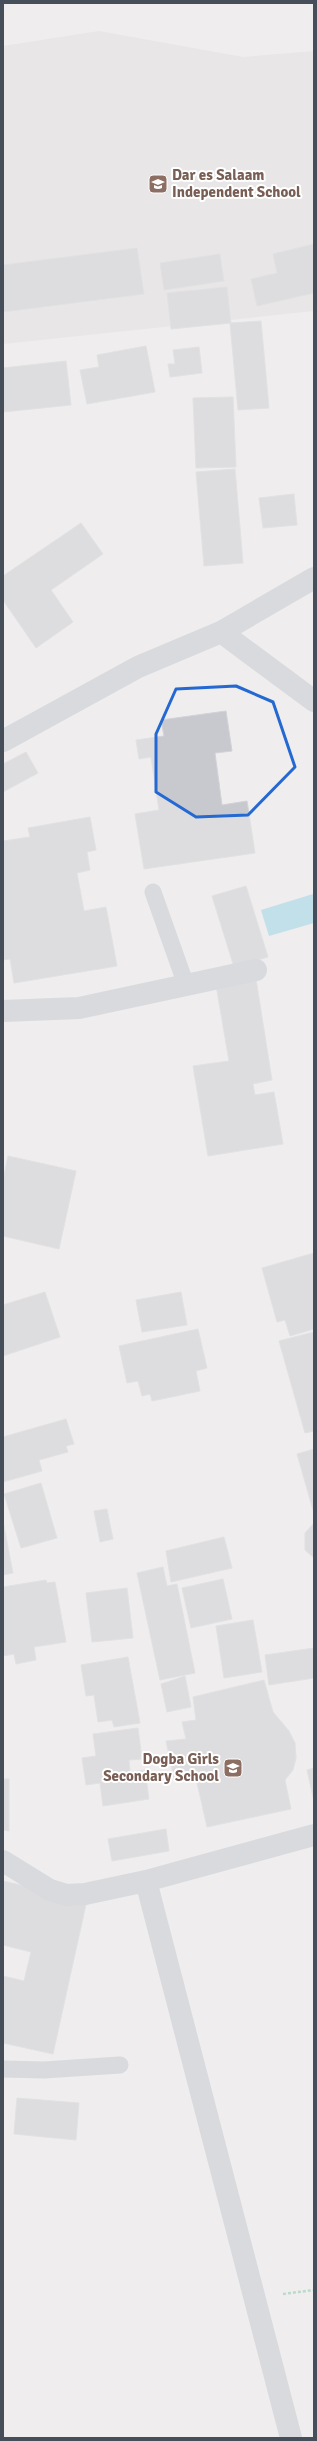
<svg xmlns="http://www.w3.org/2000/svg" width="317" height="2441" viewBox="0 0 317 2441" font-family="Signika,sans-serif">
	<style>
		.education { fill: #e0dede }
		.water { fill: #8cd0e5 }
		.building { fill: #c7c9cf; stroke: #d1d3d8 }
		.lines { fill: none; stroke-linecap: round; stroke-linejoin: round }
		.path { stroke: #77c7a2; stroke-width: 2.5; stroke-dasharray: 3 2; stroke-linecap: butt }
		.lane { stroke: #bcc3cb; stroke-width: 17 }
		.street { stroke: #bcc3cb; stroke-width: 22 }
		.marked { fill: none; stroke: #2469d2; stroke-width: 3; stroke-linejoin: round }
		.labels { text-anchor: middle; stroke-width: 4; stroke-linejoin: round; paint-order: stroke }
		.education-label { font-size: 15px; font-weight: bold; fill: #785e54; stroke: #fff; text-anchor: start }
	</style>
	<rect width="100%" height="100%" fill="#efeded"/>
	<path class="education" d="M99 31 243 57 314 51V311L3 344V46Z"/>
	<path class="water" d="M313 894 314 923 269 936 261 910Z"/>
	<path class="building" d="M314 244V293L257 306 251 279 277 273 273 254Z
		M137 248 144 294 3 312V265Z
		M220 254 224 281 164 290 160 263Z
		M227 287 231 323 171 329 167 293Z
		M261 321 269 408 238 410 230 323Z
		M146 346 155 392 87 404 80 370 99 367 97 355Z
		M199 347 202 373 170 377 168 364H175L173 350Z
		M66 361 71 405 3 412V368Z
		M233 397 236 467 196 468 193 398Z
		M235 469 243 563 204 566 196 472Z
		M294 494 297 525 263 528 259 498Z
		M81 523 103 554 51 590 73 622 36 648 3 600V576Z
		M226 711 232 751 215 753 222 805 247 801 255 853 144 869 135 814 159 810 151 757 139 759 136 740 164 736 161 720Z
		M26 752 38 773 3 792V764Z
		M90 817 96 850 87 852 90 870 77 873 84 911 106 907 117 966 14 983 10 959 3 960V841L30 837 28 828Z
		M246 886 268 957 234 967 212 896Z
		M256 979 272 1080 253 1084 255 1095 274 1092 283 1144 208 1156 193 1066 229 1061 216 985Z
		M8 1156 76 1171 59 1249 3 1236V1180Z
		M314 1253V1329L290 1336 285 1320 277 1322 262 1268Z
		M45 1292 60 1337 3 1356V1305Z
		M181 1292 187 1325 142 1332 136 1300Z
		M198 1329 207 1368 196 1371 200 1391 152 1401 150 1394 142 1396 138 1381 127 1383 119 1346Z
		M314 1332V1431L305 1433 279 1341Z
		M66 1419 74 1444 66 1446 68 1452 39 1460 42 1471 3 1482V1437Z
		M314 1449V1510H313L297 1454Z
		M41 1483 57 1538 21 1548 4 1494Z
		M107 1509 113 1539 100 1542 94 1511Z
		M3 1521 13 1573 3 1575Z
		M314 1523V1558L305 1550V1533Z
		M224 1537 232 1568 171 1582 166 1551Z
		M163 1567 167 1586 177 1584 195 1673 160 1680 137 1573Z
		M223 1579 232 1619 191 1628 182 1588Z
		M46 1580 47 1583 55 1582 66 1642 34 1647 36 1660 16 1664 14 1654 3 1656V1587Z
		M127 1588 133 1638 92 1642 86 1593Z
		M253 1620 262 1672 224 1678 216 1626Z
		M314 1648V1678L269 1685 265 1655Z
		M128 1657 140 1723 114 1727 112 1720 98 1722 94 1695 86 1696 81 1665Z
		M185 1676 191 1707 167 1712 161 1684Z
		M264 1680 273 1712 289 1731 295 1743 296 1758 293 1770 285 1780 291 1809 207 1827 195 1774 174 1779 166 1741 186 1739 182 1722 196 1720 193 1697Z
		M138 1728 142 1759 129 1760 130 1772 145 1770 149 1799 103 1806 100 1783 86 1785 82 1758 96 1756 93 1734Z
		M314 1768V1801L307 1770Z
		M3 1779H9V1831L3 1830Z
		M166 1829 169 1851 112 1861 108 1839Z
		M3 1881 87 1900 53 2054 3 2043V1976L24 1981 31 1952 3 1945Z
		M17 2098 79 2103 76 2140 14 2134Z"/>
	<g class="lines">
		<path class="path" d="M283 2294 314 2290"/>
		<path class="lane" d="M153 892 186 985
			M3 2069 44 2070 120 2065"/>
		<path class="street" d="M221 632 314 578
			M3 741 138 667 221 632 314 701
			M3 1011 79 1008 256 970
			M3 1861 50 1890 67 1895 85 1894 146 1881 314 1835
			M146 1881 291 2438"/>
	</g>
	<path d="M0 0H317V2441H0ZM236 686 273 702 295 767 248 815 196 817 156 792V734L176 689Z" fill="#efeded" fill-opacity=".55" fill-rule="evenodd"/>
	<path class="marked" d="M236 686 273 702 295 767 248 815 196 817 156 792V734L176 689Z"/>
	<defs>
		<g id="school-square" transform="scale(1)"><rect x="-9" y="-9" width="18" height="18" rx="4" fill="#8d6e63" stroke="#fff"/><path d="M0-5L7-2L0 1L-7-2ZM-4 1L0 2.5L4 1V4Q0 6-4 4Z" fill="#fff"/></g>
	</defs>
	<g fill-rule="evenodd">
		<use href="#school-square" x="158" y="184"/>
		<use href="#school-square" x="233" y="1768"/>
	</g>
	<g class="labels">
		<g class="education-label">
			<text x="172" y="180">Dar es Salaam<tspan x="172" dy="17">Independent School</tspan></text>
			<text x="219" y="1764" text-anchor="end">Dogba Girls<tspan x="219" dy="17">Secondary School</tspan></text>
		</g>
	</g>
	<rect width="317" height="2441" fill="none" stroke="#464f59" stroke-width="8"/>
</svg>
